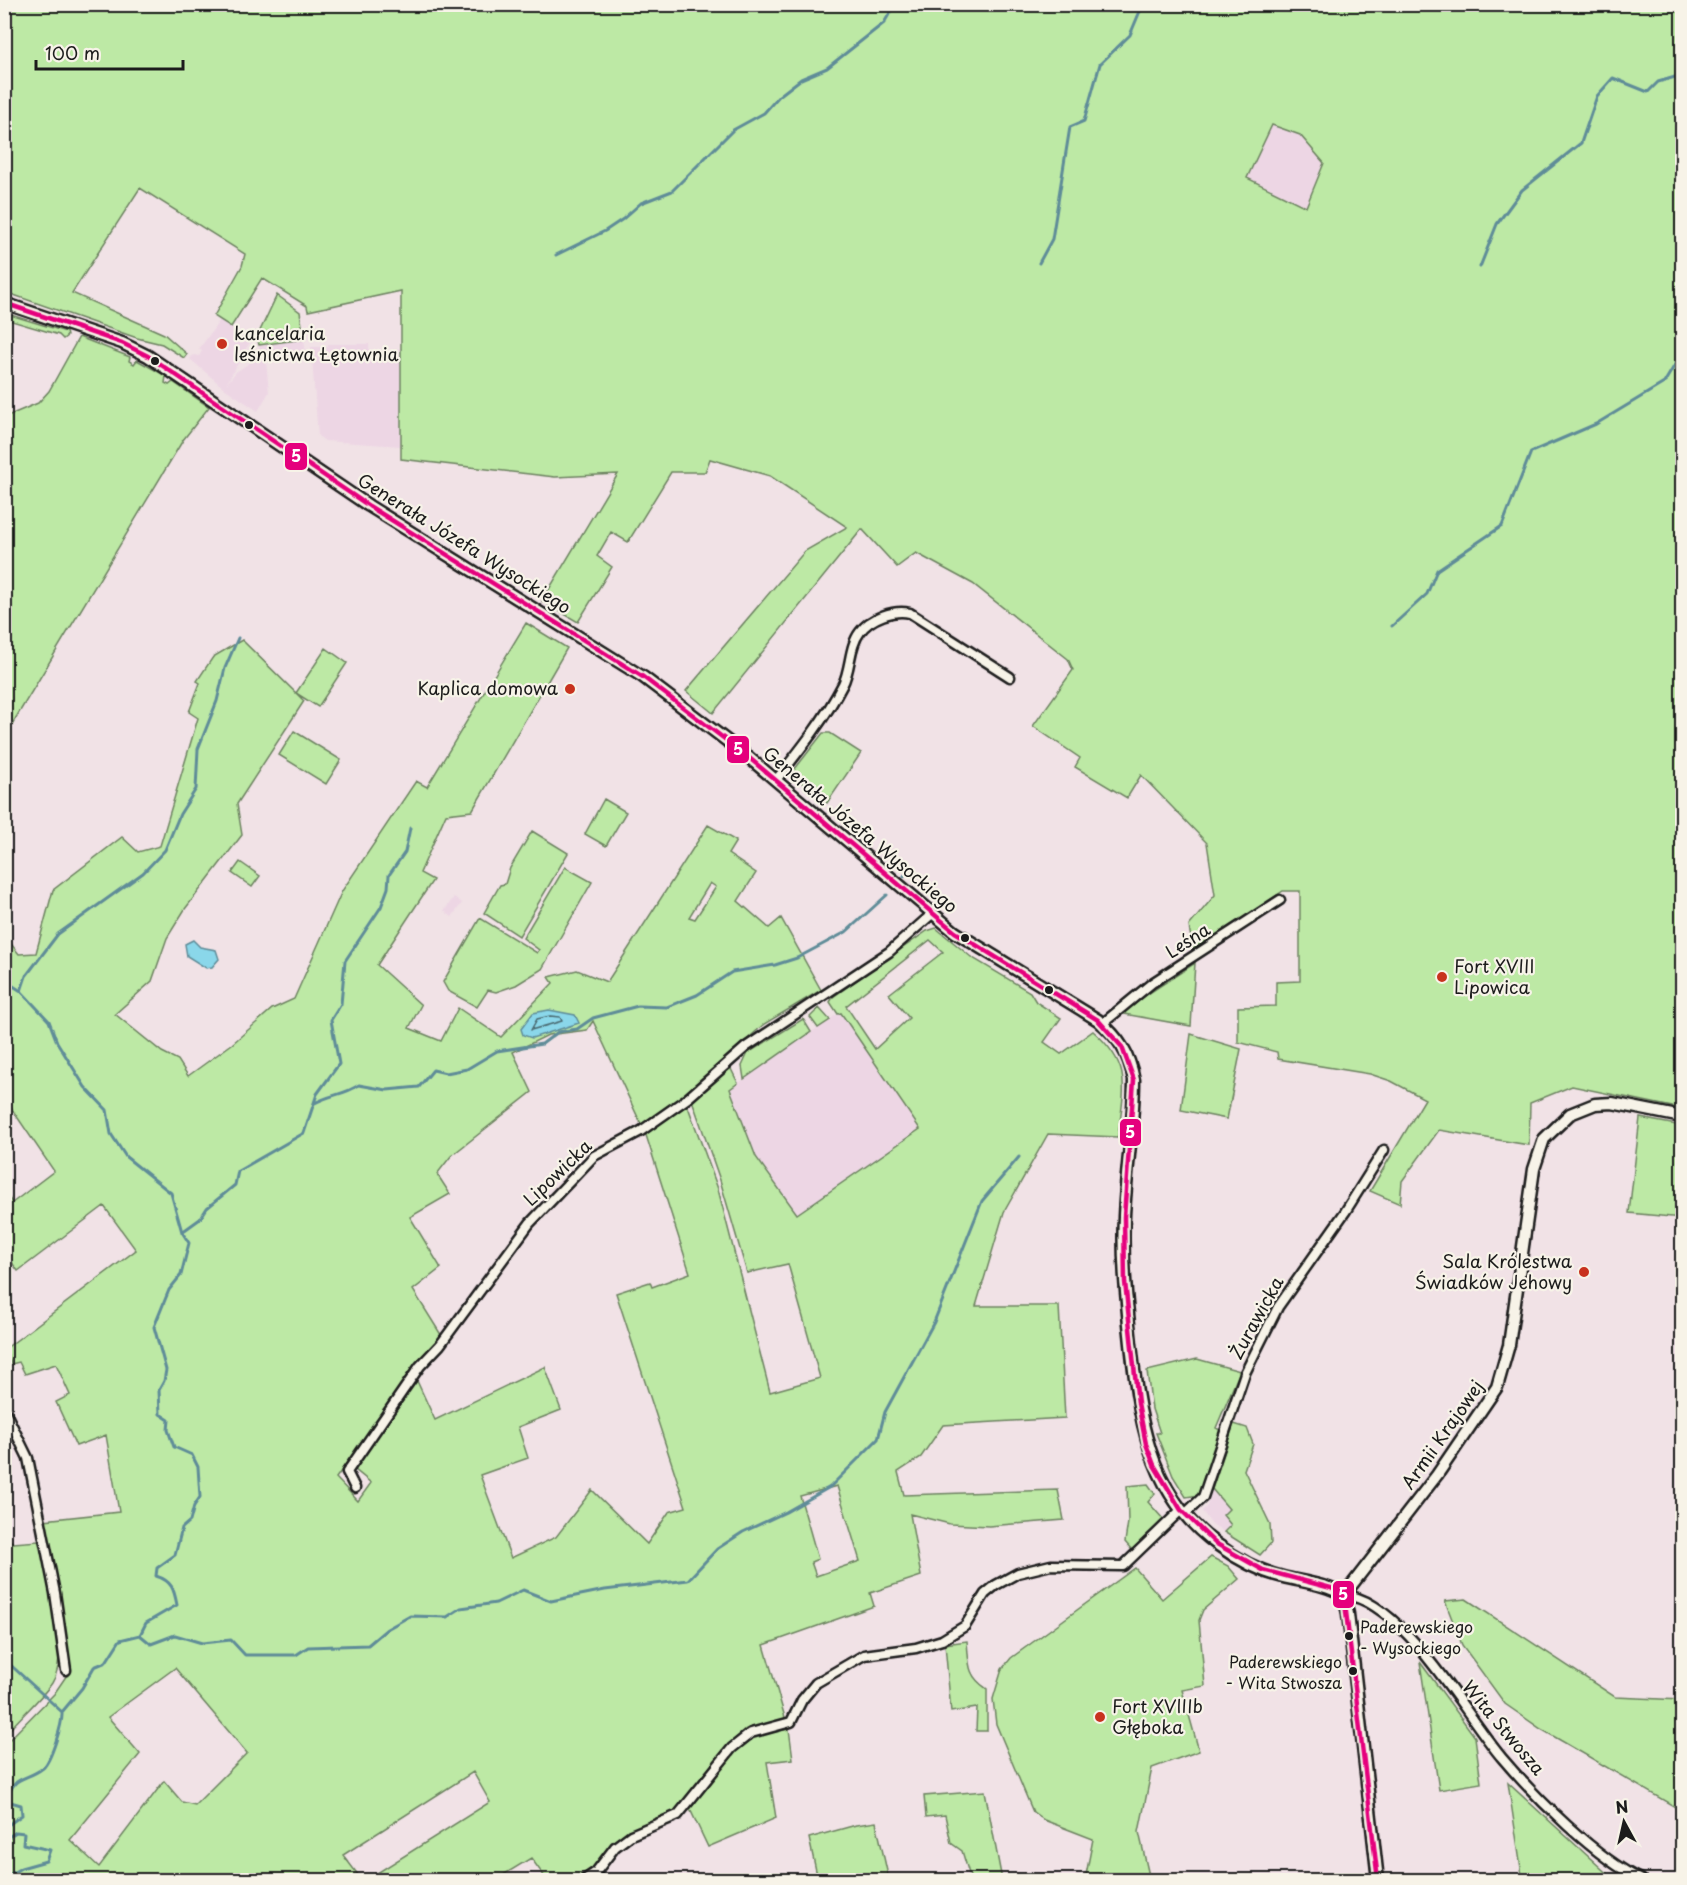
<svg xmlns="http://www.w3.org/2000/svg" width="1687" height="1885" viewBox="0 0 1687 1885" font-family="'Playpen Sans',sans-serif">
	<style>
		.built { fill: #edd6e4 }
		.green { fill: #bde9a5; stroke: #6c8260; stroke-width: 1.5; fill-rule: evenodd }
		.water { fill: #8ad7ea; stroke: #5e8c98; stroke-width: 1.5 }
		.lines { fill: none; stroke-linecap: round; stroke-linejoin: round }
		.shore { stroke: #48676e; stroke-width: 1.5 }
		.stream { stroke: #5e8c98; stroke-width: 3 }
		.minor-casing { stroke: #1c1c1c; stroke-width: 13 }
		.tertiary-casing { stroke: #1c1c1c; stroke-width: 15 }
		.minor { stroke: #f7f3e8; stroke-width: 8 }
		.tertiary { stroke: #f7f3e8; stroke-width: 10 }
		.bus-1-casing { stroke: #f7f3e8; stroke-width: 9 }
		.bus-1 { stroke: #e5007d; stroke-width: 4.5 }
		.poi-dot { fill: #c8321e; stroke: #f7f3e8; stroke-width: 2 }
		.bus-dot { fill: #1c1c1c; stroke: #f7f3e8; stroke-width: 2 }
		.labels { text-anchor: middle; stroke-width: 4.5; stroke-linejoin: round; paint-order: stroke }
		.bus-label { font-size: 16px; fill: #1c1c1c; stroke: #f7f3e8; text-anchor: start }
		.poi-label { font-size: 18px; fill: #1c1c1c; stroke: #f7f3e8; text-anchor: start }
		.street-label { font-size: 18px; fill: #1c1c1c; stroke: #f7f3e8 }
		.line-badge { stroke: #f7f3e8; stroke-width: 2 }
		.badge-label { font-size: 16px; text-anchor: middle; font-weight: bold; fill: #fff }
	</style>
	<rect width="100%" height="100%" fill="#f1e2e6"/>
	<filter id="ink" filterUnits="userSpaceOnUse"><feTurbulence type="fractalNoise" baseFrequency=".0167" numOctaves="2"/><feDisplacementMap in="SourceGraphic" scale="12" xChannelSelector="R" yChannelSelector="G"/><feConvolveMatrix kernelMatrix="1 2 1 2 8 2 1 2 1" color-interpolation-filters="sRGB"/></filter>
	<g filter="url(#ink)">
		<path class="built" d="M1272 125 1300 135 1325 163 1306 208 1247 178Z
			M220 320 251 340 227 383 236 372 260 356 259 345 304 339 306 355 266 361 269 392 258 411 224 388 190 359 193 355 199 356 202 351 199 349Z
			M328 344H369V354H393L395 349H401V446L325 441 318 436 311 347H328Z
			M454 897 462 903 452 917 444 911Z
			M840 1012 921 1129 797 1214 756 1157 730 1089Z
			M1212 1489 1229 1509 1232 1525 1224 1532 1212 1525 1202 1511 1207 1506Z"/>
		<path class="green" d="M4 5H1682V1109L1572 1086 1530 1103 1529 1145 1439 1130 1402 1181 1400 1204 1370 1191 1425 1099 1391 1081 1370 1074 1278 1059 1277 1052 1238 1042V1007L1276 1006V982L1300 981V891H1283L1193 952 1189 926 1215 895 1207 843 1141 775 1127 798 1075 767 1080 758 1033 726 1073 670 1068 659 973 584 916 553 897 567 862 529 713 713 686 691 805 551 847 527 770 476 710 459 705 472H671L628 542 611 532 597 556 612 567 578 622 542 601 618 474 555 477 401 459V291L308 311 307 306 262 278 231 327 214 316 242 266 245 254 140 188 72 293 164 334 187 354 184 358 162 344 137 338 5 292ZM1272 125 1300 135 1324 163 1306 207 1247 178Z
			M277 295 300 312 304 339 259 345 257 337Z
			M4 313 66 332 67 336 63 339 59 335 5 319Z
			M79 337 130 357 129 361 134 364 137 360 166 376 165 383 169 385 173 382 209 407 183 440 5 736V417L38 403 49 391Z
			M526 623 567 648 472 811 446 814 420 873 433 880 377 965 421 1005 409 1028 441 1041 458 1008 501 1037 553 983 549 977 577 970 607 982 708 825 736 841 728 854 756 873 738 901 769 928 781 918 821 990 764 1024 686 1095 642 1126 593 1021 587 1030 548 1035 513 1052 532 1092 451 1156 437 1174 450 1194 410 1217 441 1268 413 1290 443 1338 379 1418 336 1478 358 1501 371 1483 354 1469 417 1381 435 1420 545 1367 561 1410 518 1427 528 1458 480 1475 511 1558 556 1537 592 1490 647 1544 669 1512 686 1507 616 1293 650 1282 652 1287 690 1273 645 1132 687 1104 718 1189 770 1392 820 1378 788 1264 747 1273 720 1180 692 1100 730 1067 738 1083 730 1089 756 1157 797 1214 920 1129 841 1013 838 1014 830 1002 833 997 927 931 936 928 971 957 1030 992 1036 1002 1061 1018 1044 1042 1061 1054 1093 1031C1133 1066 1124 1088 1118 1137L1048 1134 1004 1212 976 1306H1059L1065 1418 943 1425 921 1457 898 1472 904 1495 1058 1490 1064 1520 989 1526 950 1524 910 1514 921 1576 870 1593 874 1606 764 1645 786 1721 746 1729 730 1743 688 1798 670 1816 612 1842 592 1873 572 1880H547L531 1858 495 1880H366L490 1802 473 1772 343 1855 362 1880H5V1744L54 1694 71 1669 44 1520 119 1512 106 1435 76 1446 56 1402 70 1395 56 1364 25 1374 19 1362 11 1364 5 1349 136 1250 104 1206 18 1271 5 1253V1192L12 1203 54 1171 5 1099 4 935 19 954 36 953 53 890 122 837 138 852 160 846 198 718 189 712 200 683 197 681 213 657 242 640 296 693 326 648 347 663 318 707 296 693 304 701 237 804 242 835 185 909 167 938 152 981 115 1014 162 1052 178 1060 188 1076 232 1044 272 1009 294 999 342 891 416 781 427 787ZM710 883 716 887 695 919 689 917ZM930 940 943 952 889 994 909 1018 875 1049 846 1006ZM837 1486 860 1561 816 1576 811 1562 818 1559 800 1496ZM175 1668 247 1753 195 1805 182 1802 164 1781 99 1867 70 1840 140 1754 108 1717Z
			M294 731 341 760 326 784 279 755Z
			M823 733H830L861 753 827 803 791 774Z
			M604 799 626 812 606 846 585 834Z
			M532 831 568 853 519 936 484 913 500 885 505 884 510 868Z
			M240 862 260 876 252 887 232 873Z
			M565 867 592 882 542 969 516 985 496 992 488 990 477 1007 448 991 443 982 480 918 537 953 539 950 523 938Z
			M1195 963 1191 1026 1124 1014 1131 1005Z
			M819 1008 830 1020 818 1028 810 1017Z
			M803 1019 811 1032 744 1079 742 1066 748 1053Z
			M1191 1034 1241 1049 1227 1119 1181 1110Z
			M1640 1118 1682 1126V1218L1629 1213Z
			M1197 1359 1240 1371 1216 1428 1220 1430 1199 1495 1186 1497 1173 1476 1156 1433H1160L1152 1409 1147 1371Z
			M1234 1424 1247 1428 1253 1444 1244 1470 1270 1524 1271 1543 1260 1555 1224 1532 1231 1525 1223 1515 1229 1509 1212 1489Z
			M1148 1484 1155 1494 1148 1502 1164 1520 1132 1550 1125 1542 1128 1522 1127 1486Z
			M5 1535 13 1543 39 1541C47 1573 71 1654 52 1683 41 1699 18 1719 5 1735Z
			M1211 1557 1228 1566 1239 1579 1203 1610 1199 1620 1205 1686 1182 1690 1199 1751 1152 1768 1139 1832 1150 1880H1085L1093 1839 1044 1820 1033 1812 996 1724 993 1699 1002 1669 1011 1658 1135 1568 1162 1599Z
			M1466 1599 1615 1697 1682 1700V1811L1541 1729 1505 1704 1462 1645 1445 1601Z
			M967 1641C969 1664 967 1676 987 1689V1731H976L977 1708 951 1712 945 1644Z
			M1420 1662 1475 1737 1481 1783 1439 1790Z
			M789 1729 793 1759 767 1762 776 1818 708 1847 690 1809 737 1749 753 1736Z
			M1508 1783 1614 1880H1483L1522 1875Z
			M985 1791 1002 1880H971L962 1851 951 1843 945 1815 926 1817 924 1796Z
			M876 1822 889 1880H818L809 1838 856 1825Z"/>
		<path class="water" d="M193 940 200 947 216 950 219 959 212 967 206 968 187 956 185 944Z
			M549 1010 575 1015 579 1023 532 1038 523 1035 521 1029 533 1013Z"/>
		<g class="lines">
			<path class="shore" d="M550 1016 560 1017 562 1021 531 1030 537 1019Z"/>
			<path class="stream" d="M556 255 605 231 623 219 641 203 672 191 733 130 764 113 779 96 801 79 827 68 884 23 895 4
				M1039 263 1052 239 1070 127 1084 121 1100 64 1130 35 1143 4
				M1480 267 1497 224 1522 190 1581 143 1597 96 1613 78 1648 92 1658 82 1682 75
				M1392 626 1427 594 1437 570 1502 526 1531 452 1596 424 1664 383 1682 353
				M904 876 906 874
				M4 980 21 991 49 1021 57 1042 85 1087 107 1110 111 1134 126 1157 171 1193 182 1232 189 1243 181 1275 169 1290 154 1327 166 1370 164 1381 159 1390 160 1414 169 1420 168 1430 174 1447 192 1455 198 1467 200 1497 194 1506 190 1521 182 1528 175 1555 157 1568 156 1576C172 1581 174 1589 177 1605L146 1623 140 1635 120 1640 106 1662 94 1667 82 1688 62 1712
				M21 991 26 976 58 934 143 873 165 850 180 814 196 789 198 749 217 701 225 668 238 638
				M315 1103C332 1094 344 1095 359 1085L387 1090 419 1087 433 1070 446 1073 467 1069 497 1051 542 1044 558 1032 577 1029 593 1018 638 1006 667 1007 697 995 732 972 775 965 797 958 846 932 887 895
				M182 1232 200 1219 207 1208 235 1185 238 1171 304 1133 317 1094 339 1064 331 1020 341 1004 345 961 381 907 388 888 389 875 405 852 410 828
				M140 1635 151 1644 175 1635 202 1643 231 1640 245 1655H296L308 1647 368 1645 387 1629 410 1616 447 1617 461 1608 496 1603 523 1590 551 1601 605 1590 688 1580 717 1549 743 1532 786 1512 830 1487 878 1439 885 1412 934 1322 982 1201 1019 1157
				M4 1659 62 1712C63 1723 51 1761 43 1768 25 1782 13 1774 7 1801L21 1805 22 1815 4 1828
				M4 1840 16 1832 24 1833 23 1844 50 1850 46 1861 21 1868 4 1878"/>
			<g class="minor-casing">
				<path id="minor" d="M776 780C800 750 825 719 843 684 851 668 849 646 860 632 870 618 894 609 910 613L1010 677
					M1102 1024 1152 983 1280 900
					M4 1409 28 1458 55 1593 66 1670
					M355 1488 347 1472 420 1366 440 1345 530 1223 594 1156 641 1131 688 1098 746 1047 889 952 932 914
					M1185 1514 1203 1497 1245 1373 1278 1307 1345 1212 1384 1150
					M1344 1595C1402 1599 1465 1715 1502 1758 1535 1797 1597 1859 1642 1880
					M584 1880 596 1872 615 1847 631 1835 678 1815 732 1748 751 1733 791 1722 802 1700 816 1683 864 1655 916 1648 942 1640 965 1626 985 1594 996 1585 1018 1573 1051 1565 1123 1566 1181 1510"/>
			</g>
			<g class="tertiary-casing">
				<path id="tertiary" d="M4 303 122 343 148 356 369 506 643 677 747 756 955 932 1098 1020C1119 1038 1129 1053 1134 1080 1134 1125 1126 1170 1124 1216 1122 1255 1126 1295 1130 1334 1138 1413 1147 1495 1218 1545 1237 1559 1259 1571 1283 1577 1303 1582 1325 1584 1344 1595
					M1344 1595 1437 1475 1497 1387 1509 1345 1534 1169 1544 1139 1570 1114 1595 1104 1612 1103 1682 1117
					M1344 1595 1348 1614 1378 1880"/>
			</g>
			<use href="#minor" class="minor"/>
			<use href="#tertiary" class="tertiary"/>
			<g class="bus-1-casing">
				<path id="bus-1" d="M4 303 122 343 148 356 369 506 643 677 747 756 955 932 1098 1020 1122 1047 1134 1080 1124 1217 1125 1282 1138 1403 1146 1444 1154 1465 1181 1510 1215 1543 1263 1570 1331 1588 1344 1595 1378 1880"/>
			</g>
			<use href="#bus-1" class="bus-1"/>
		</g>
	</g>
	<g class="poi-dot">
		<circle cx="222" cy="344" r="6"/>
		<circle cx="570" cy="689" r="6"/>
		<circle cx="1442" cy="977" r="6"/>
		<circle cx="1584" cy="1272" r="6"/>
		<circle cx="1100" cy="1717" r="6"/>
	</g>
	<g class="bus-dot">
		<circle cx="155" cy="361" r="5"/>
		<circle cx="249" cy="425" r="5"/>
		<circle cx="965" cy="938" r="5"/>
		<circle cx="1049" cy="990" r="5"/>
		<circle cx="1349" cy="1636" r="5"/>
		<circle cx="1353" cy="1671" r="5"/>
	</g>
	<g class="labels">
		<g class="bus-label">
			<text x="1360" y="1633">Paderewskiego<tspan x="1360" dy="21">- Wysockiego</tspan></text>
			<text x="1342" y="1668" text-anchor="end">Paderewskiego<tspan x="1342" dy="21">- Wita Stwosza</tspan></text>
		</g>
		<g class="poi-label">
			<text x="234" y="340">kancelaria<tspan x="234" dy="21">leśnictwa Łętownia</tspan></text>
			<text x="558" y="695" text-anchor="end">Kaplica domowa</text>
			<text x="1454" y="973">Fort XVIII<tspan x="1454" dy="21">Lipowica</tspan></text>
			<text x="1572" y="1268" text-anchor="end">Sala Królestwa<tspan x="1572" dy="21">Świadków Jehowy</tspan></text>
			<text x="1112" y="1713">Fort XVIIIb<tspan x="1112" dy="21">Głęboka</tspan></text>
		</g>
		<g class="street-label">
			<text transform="translate(464 544) rotate(32)" y="6">Generała Józefa Wysockiego</text>
			<text transform="translate(860 830) rotate(40)" y="6">Generała Józefa Wysockiego</text>
			<text transform="translate(1188 941) rotate(-33)" y="6">Leśna</text>
			<text transform="translate(558 1173) rotate(-44)" y="6">Lipowicka</text>
			<text transform="translate(1257 1318) rotate(-61)" y="6">Żurawicka</text>
			<text transform="translate(1443 1435) rotate(-55)" y="6">Armii Krajowej</text>
			<text transform="translate(1503 1728) rotate(50)" y="6">Wita Stwosza</text>
		</g>
	</g>
	<g class="line-badge">
		<rect x="284" y="442" width="24" height="29" rx="6" fill="#e5007d"/>
		<rect x="726" y="735" width="24" height="29" rx="6" fill="#e5007d"/>
		<rect x="1119" y="1118" width="23" height="29" rx="6" fill="#e5007d"/>
		<rect x="1332" y="1580" width="23" height="29" rx="6" fill="#e5007d"/>
	</g>
	<g class="badge-label">
		<text x="296" y="462">5</text>
		<text x="738" y="755">5</text>
		<text x="1130" y="1138">5</text>
		<text x="1343" y="1600">5</text>
	</g>
	<rect width="1687" height="1885" fill="none" stroke="#f7f3e8" stroke-width="24"/>
	<rect x="12" y="12" width="1663" height="1861" fill="none" stroke="#1c1c1c" stroke-width="2" filter="url(#ink)"/>
	<g transform="translate(1624 1822) rotate(352)" stroke="#f7f3e8" stroke-width="4.5" paint-order="stroke">
	<path d="M0-4.5L10 22L0 15L-10 22Z" fill="#1c1c1c"/>
	<text y="-9" font-size="16" font-weight="bold" text-anchor="middle" fill="#1c1c1c">N</text>
	</g>
	<path d="M36 60v9h147v-9" fill="none" stroke="#1c1c1c" stroke-width="3"/>
	<text x="45" y="60" font-size="18" fill="#1c1c1c" stroke="#f7f3e8" stroke-width="4.5" paint-order="stroke">100 m</text>
</svg>
